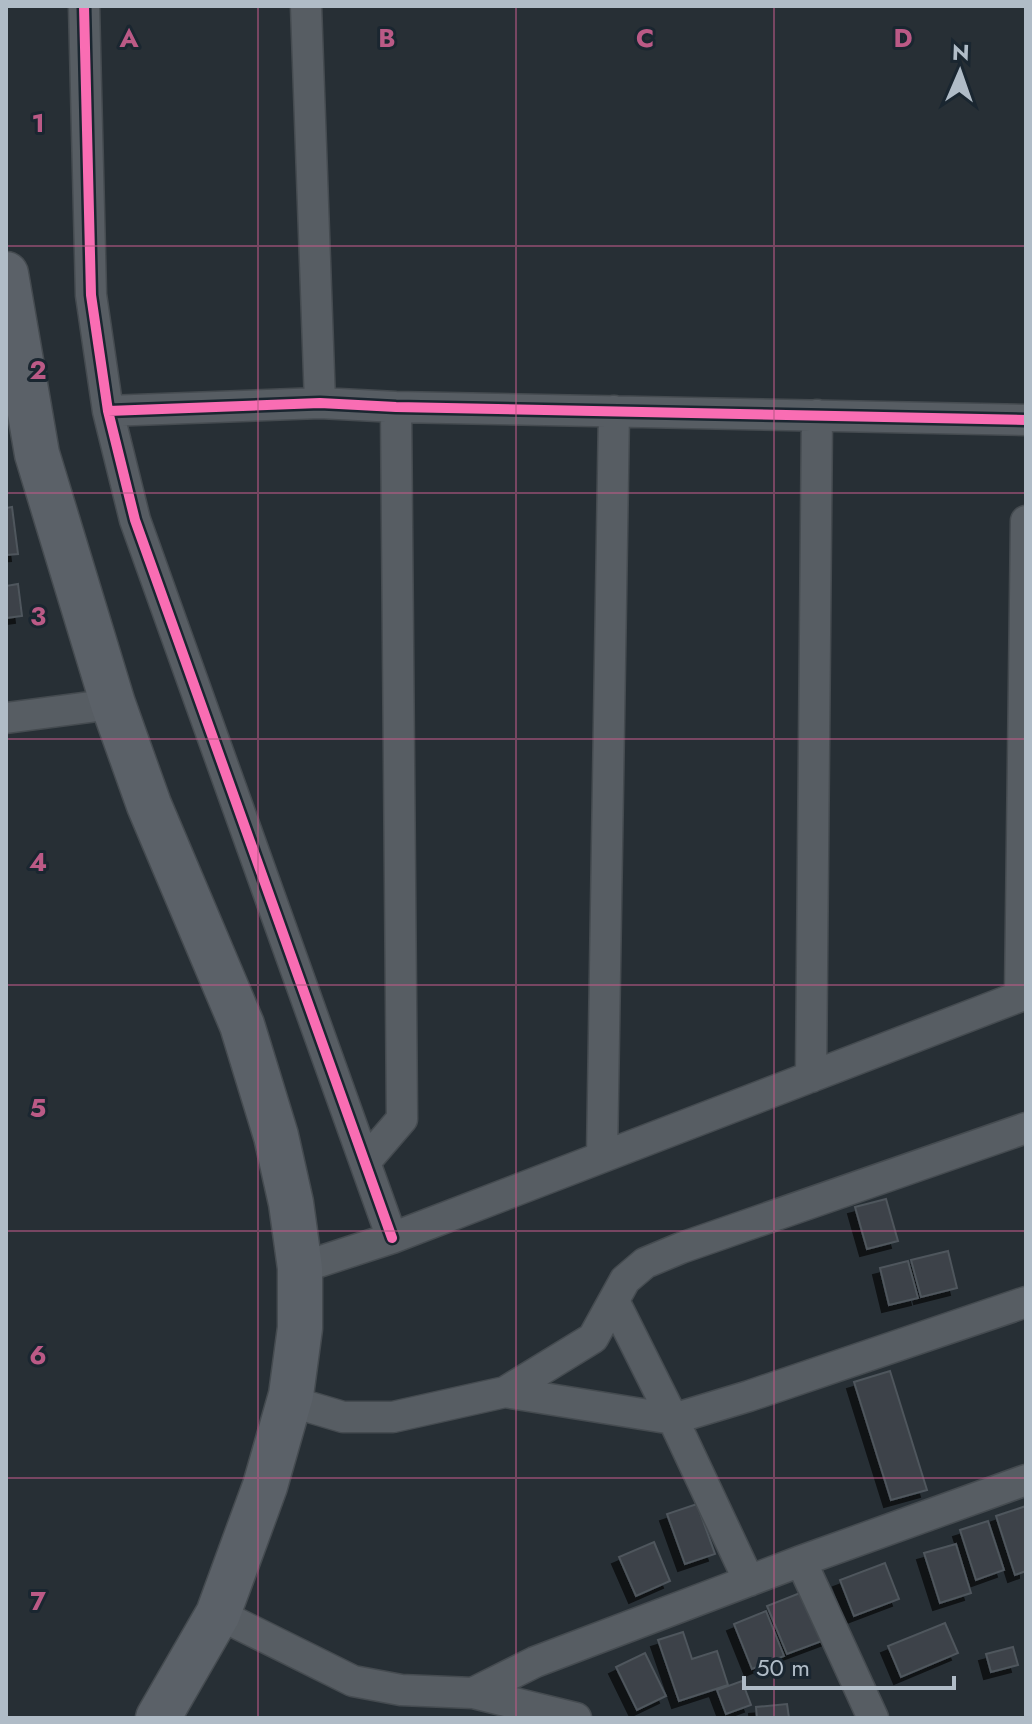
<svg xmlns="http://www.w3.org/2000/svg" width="1032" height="1724" viewBox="0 0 1032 1724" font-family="Jost,sans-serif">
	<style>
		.building { fill: #3c4348; stroke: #4f565d; stroke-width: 2; filter: url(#shadow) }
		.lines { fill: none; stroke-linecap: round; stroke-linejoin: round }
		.minor-casing { stroke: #454b50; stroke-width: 33 }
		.secondary-casing { stroke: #454b50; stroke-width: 47 }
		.minor { stroke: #575d63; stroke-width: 30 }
		.secondary { stroke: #5b6168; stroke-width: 44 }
		.cycleway-casing { stroke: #1a2630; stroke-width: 15 }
		.cycleway { stroke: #f96db3; stroke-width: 10 }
		.grid { fill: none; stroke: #bb5a86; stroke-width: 2; stroke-opacity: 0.55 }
		.grid-label { font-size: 26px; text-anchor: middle; font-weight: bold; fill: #bb5a86; stroke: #1a2630; stroke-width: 6; stroke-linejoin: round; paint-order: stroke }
	</style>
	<defs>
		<filter id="shadow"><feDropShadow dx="-7" dy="7" stdDeviation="0" flood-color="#0009"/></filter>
	</defs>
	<rect width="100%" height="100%" fill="#272f35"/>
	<path class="building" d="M12 507 18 554 6 555V508Z
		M18 584 22 616 6 618V586Z
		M886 1199 898 1241 867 1249 855 1207Z
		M948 1251 957 1288 921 1297 911 1260Z
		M908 1261 918 1298 889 1305 880 1268Z
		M890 1371 927 1490 891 1500 854 1382Z
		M697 1504 715 1554 685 1564 667 1514Z
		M1026 1506V1571L1015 1575 996 1516Z
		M988 1521 1004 1570 976 1580 960 1530Z
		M654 1542 670 1581 636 1596 619 1557Z
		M956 1544 971 1593 940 1603 924 1553Z
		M885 1563 899 1599 854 1616 840 1580Z
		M810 1589 830 1638 787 1654 767 1606Z
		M766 1611 784 1656 752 1669 734 1624Z
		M945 1623 958 1653 901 1677 888 1646Z
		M683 1632 692 1659 717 1651 728 1685 679 1701 658 1640Z
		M1013 1647 1018 1665 991 1672 986 1654Z
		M645 1653 666 1696 637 1710 616 1667Z
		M742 1681 751 1705 726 1714 717 1690Z
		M787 1704 789 1718H757L756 1707Z"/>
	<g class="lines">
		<g class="minor-casing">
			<path id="minor" d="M84 6 91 295 108 411 135 520 392 1238
				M306 6 320 403
				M108 411 320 403 396 407 1026 420
				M6 718 113 704
				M1020 996 1026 521
				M811 1077 817 415
				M602 1157 614 411
				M365 1162 402 1119 396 407
				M300 1268 392 1238 1026 994
				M615 1303 673 1419 749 1581
				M505 1392 673 1419 749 1396 1026 1302
				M289 1401 343 1417H393L505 1392 593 1338 625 1280 645 1263 681 1248 1026 1128
				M801 1561 873 1718
				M218 1614 353 1681 401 1690 473 1693 535 1662 801 1561 1026 1480
				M473 1693 576 1718"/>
		</g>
		<g class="secondary-casing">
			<path id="secondary" d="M6 274 37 454 113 704 149 805 242 1025 276 1136 291 1203 300 1268V1328L291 1395 265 1486 218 1614 158 1718"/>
		</g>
		<use href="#minor" class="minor"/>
		<use href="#secondary" class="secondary"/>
		<g class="cycleway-casing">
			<path id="cycleway" d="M84 6 91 295 108 411 135 520 392 1238
				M108 411 320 403 396 407 1026 420"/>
		</g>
		<use href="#cycleway" class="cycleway"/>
	</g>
	<path class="grid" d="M258 6V1718M516 6V1718M774 6V1718M6 246H1026M6 493H1026M6 739H1026M6 985H1026M6 1231H1026M6 1478H1026"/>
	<g class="grid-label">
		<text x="129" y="47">A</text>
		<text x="387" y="47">B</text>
		<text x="645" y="47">C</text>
		<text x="903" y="47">D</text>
		<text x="38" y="132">1</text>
		<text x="38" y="379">2</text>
		<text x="38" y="625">3</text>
		<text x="38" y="871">4</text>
		<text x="38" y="1117">5</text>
		<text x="38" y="1364">6</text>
		<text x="38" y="1610">7</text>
	</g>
	<rect width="1032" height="1724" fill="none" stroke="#b0bcc7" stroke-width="16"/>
	<g transform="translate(960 72) rotate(2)" stroke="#1a2630" stroke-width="6" paint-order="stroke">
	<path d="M0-6L14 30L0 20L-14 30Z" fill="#b0bcc7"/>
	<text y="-12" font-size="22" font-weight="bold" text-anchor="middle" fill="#b0bcc7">N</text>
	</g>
	<path d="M744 1676v12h210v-12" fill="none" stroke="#b0bcc7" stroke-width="4"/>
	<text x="756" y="1676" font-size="24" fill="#b0bcc7" stroke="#1a2630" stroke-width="6" paint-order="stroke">50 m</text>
</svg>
